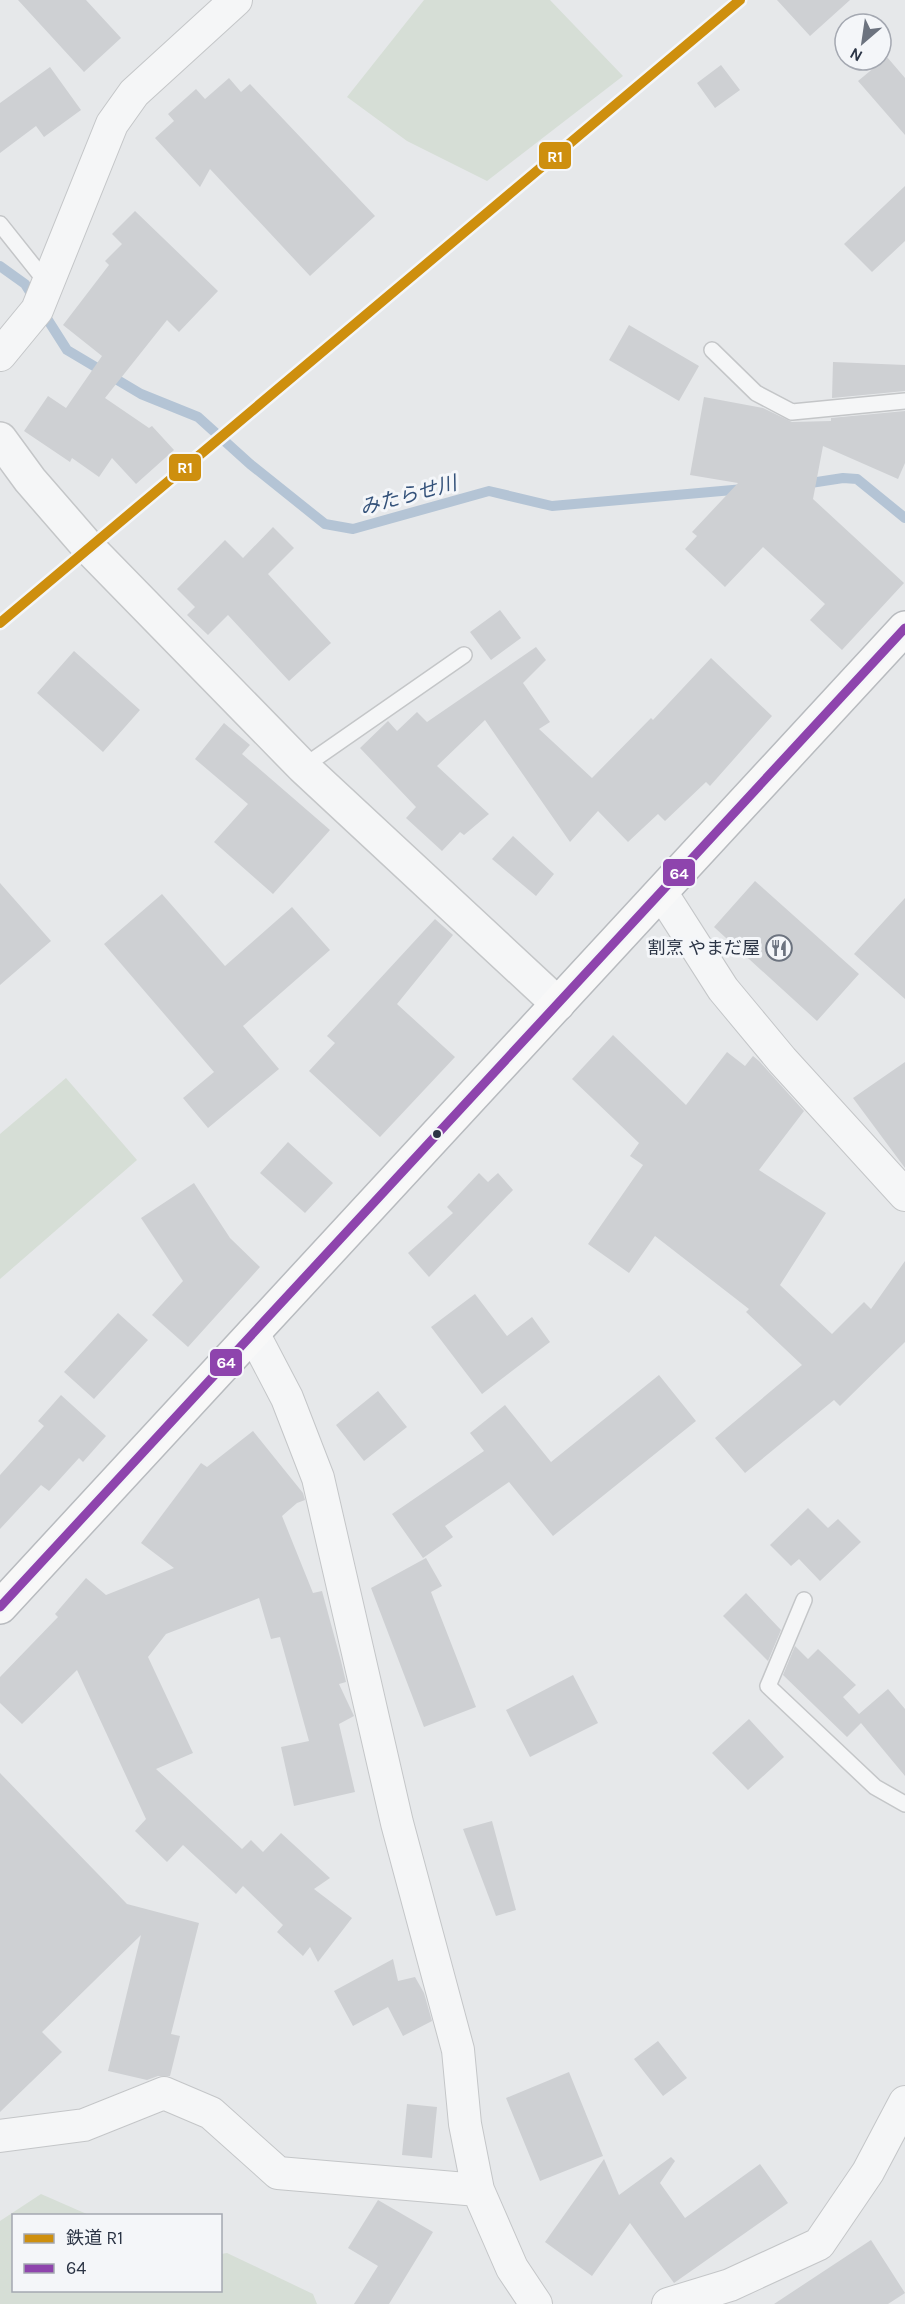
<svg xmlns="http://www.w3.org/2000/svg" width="905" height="2304" viewBox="0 0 905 2304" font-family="Karla,'Noto Sans JP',sans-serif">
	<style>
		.green { fill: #d6ded6 }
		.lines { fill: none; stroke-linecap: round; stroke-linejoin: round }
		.stream { stroke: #b4c4d5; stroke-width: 10 }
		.building { fill: #ced0d3 }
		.service-casing { stroke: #c4c6c8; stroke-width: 18 }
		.minor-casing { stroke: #c4c6c8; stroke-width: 34 }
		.tertiary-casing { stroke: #c4c6c8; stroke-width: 36 }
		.trunk-casing { stroke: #b8bbbf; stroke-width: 36 }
		.service { stroke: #f5f6f7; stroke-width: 15 }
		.minor { stroke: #f5f6f7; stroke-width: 32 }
		.tertiary { stroke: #f5f6f7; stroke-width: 33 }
		.trunk { stroke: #f8f8f8; stroke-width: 33 }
		.bus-1-casing { stroke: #f4f6f9; stroke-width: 14 }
		.bus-1 { stroke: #8e44ad; stroke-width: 9 }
		.rail-1-casing { stroke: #f4f6f9; stroke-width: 15 }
		.rail-1 { stroke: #ce8f0e; stroke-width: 10 }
		.bus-dot { fill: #2b3445; stroke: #f4f6f9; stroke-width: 2 }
		.labels { text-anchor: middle; stroke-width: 6; stroke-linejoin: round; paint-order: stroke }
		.poi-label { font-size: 18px; fill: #2b3445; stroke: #f4f6f9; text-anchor: end }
		.water-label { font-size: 20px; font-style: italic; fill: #34527a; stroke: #f4f6f9 }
		.line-badge { stroke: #f4f6f9; stroke-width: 2 }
		.badge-label { font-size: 16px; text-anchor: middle; font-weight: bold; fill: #fff }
	</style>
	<rect width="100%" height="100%" fill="#e6e8ea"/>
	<path class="green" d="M424 0H550L623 76 487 181 407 141 347 97Z
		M66 1078 137 1160 0 1279V1134Z
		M41 2194 89 2215 14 2216V2290H220L221 2254 227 2253 313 2294 317 2304H0V2221Z"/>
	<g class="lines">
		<path class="stream" d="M0 266 25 284 67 350 141 394 198 417 250 464 325 524 353 529 489 491 552 506 744 489
			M804 484 843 478 857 479 905 518"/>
	</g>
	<path class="building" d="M18 0H86L121 38 84 72Z
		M777 0H850L810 36Z
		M887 57 905 78V135L858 81Z
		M721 65 740 90 715 108 697 83Z
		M50 67 81 110 44 137 36 126 0 153V103Z
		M229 78 241 92 250 84 375 216 310 276 210 169 200 187 155 138 174 121 168 114 196 89 205 99Z
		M905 186V241L872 272 844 244Z
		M135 211 218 291 179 332 167 320 105 398 149 428 152 426 174 450 136 484 112 458 99 477 72 458 70 462 24 431 48 396 66 408 102 356 63 325 109 265 105 261 122 244 112 234Z
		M629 325 699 366 679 401 609 360Z
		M833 362 905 365V391L832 398Z
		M704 397 763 408 792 422 831 421V418L905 411V463L898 479 823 446 813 499 904 583 842 650 810 620 825 604 763 547 725 587 685 549 697 536 692 532 738 483 690 475Z
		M273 527 294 548 268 574 331 643 289 681 228 615 208 635 187 615 195 607 177 589 225 540 243 558Z
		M500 610 521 638 491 660 470 632Z
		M536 647 546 660 523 683 550 722 539 729 592 778 651 718 653 720 711 658 772 716 710 786 706 782 665 821 658 814 628 842 598 811 570 842 485 720 437 766 489 814 464 835 460 832 442 851 406 818 416 807 360 748 388 721 397 731 417 712 427 722Z
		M74 651 140 710 103 752 37 693Z
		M224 723 250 745 242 754 330 830 273 894 214 842 248 804 195 759Z
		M513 836 554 874 536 896 492 859Z
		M755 881 859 974 817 1021 714 927Z
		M0 883 51 941 0 985Z
		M162 894 225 966 292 907 330 950 243 1026 279 1069 208 1128 183 1098 214 1072 104 944Z
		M905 898V999L854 954Z
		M435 919 453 935 397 1004 455 1057 380 1137 309 1071 335 1043 327 1036Z
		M613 1035 686 1105 727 1052 745 1066 753 1056 759 1061 804 1111 759 1170 826 1213 780 1285 832 1334 864 1302 871 1309 905 1261V1342L840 1406 834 1400 745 1473 715 1438 802 1365 746 1312 749 1309 655 1236 629 1273 588 1244 643 1165 630 1156 639 1143 572 1079Z
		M905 1062V1168L853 1098Z
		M288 1142 333 1183 305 1213 260 1173Z
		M479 1173 488 1182 498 1173 513 1190 429 1277 408 1253 453 1213 447 1207Z
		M194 1183 230 1238 260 1267 188 1347 152 1315 183 1281 141 1218Z
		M475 1294 507 1336 532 1317 550 1342 482 1394 431 1327Z
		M118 1313 148 1340 94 1399 64 1372Z
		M659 1375 696 1421 553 1536 509 1482 445 1526 453 1537 423 1558 392 1514 484 1451 470 1433 505 1405 551 1462Z
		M378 1391 407 1427 364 1461 336 1425Z
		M61 1395 106 1436 83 1462 79 1458 49 1491 41 1485 0 1529V1475L44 1426 38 1421Z
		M253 1431 303 1493 305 1500 297 1503 282 1516 313 1593 322 1591 341 1661 346 1682 339 1684 354 1716 339 1724 355 1792 294 1806 281 1747 309 1741 280 1637 271 1639 259 1598 166 1634 148 1657 193 1753 156 1769 242 1849 251 1840 263 1852 281 1833 330 1878 314 1889 352 1918 318 1962 310 1947 303 1956 277 1932 283 1925 243 1886 236 1894 183 1845 167 1862 135 1831 146 1819 77 1670 22 1724 0 1703V1677L58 1617 55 1614 86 1578 106 1595 174 1568 141 1543 201 1463 207 1467Z
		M808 1508 828 1528 838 1519 861 1542 820 1581 799 1559 791 1566 770 1545Z
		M426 1558 442 1586 431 1592 476 1707 424 1727 371 1588Z
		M746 1593 781 1630 768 1661 723 1616Z
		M795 1646 808 1659 818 1649 856 1685 843 1697 859 1714 888 1689 905 1709V1776L861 1723 847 1737 783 1675Z
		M573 1675 598 1723 530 1757 506 1710Z
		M749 1719 784 1757 748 1790 712 1753Z
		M0 1773 127 1904 199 1923 171 2034 180 2036 170 2076H158L147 2080 108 2071 141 1935 42 2032 62 2052 0 2112Z
		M492 1821 516 1910 496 1916 463 1829Z
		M393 1959 398 1981 415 1977 424 1993 432 2021 403 2036 388 2007 353 2026 334 1991Z
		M658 2041 687 2078 663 2096 634 2059Z
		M569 2072 603 2156 540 2181 506 2098Z
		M407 2104 437 2107 432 2158 402 2155Z
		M671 2157 675 2161 660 2183 685 2218 760 2164 788 2203 674 2283 630 2223 592 2276 545 2242 604 2159 619 2195Z
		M378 2200 433 2232 389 2304H354L378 2266 348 2248Z
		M871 2240 905 2293 888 2304H774Z"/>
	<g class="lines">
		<g class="service-casing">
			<path id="service" d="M0 224 47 283
				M712 350 756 393 792 412 905 401
				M303 767 464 655
				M804 1600 768 1686 875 1787 905 1804"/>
		</g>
		<g class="minor-casing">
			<path id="minor" d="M0 355 37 310 112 124 134 93 236 0
				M661 892 723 989 782 1060 905 1195
				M253 1333 287 1398 318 1478 397 1823 458 2050 465 2124 478 2190 512 2268 536 2304
				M0 2136 84 2125 164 2093 211 2113 278 2173 478 2190
				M668 2304 730 2285 819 2244 868 2172 905 2102"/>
		</g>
		<g class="tertiary-casing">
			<path id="tertiary" d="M0 439 30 480 89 548 303 767 558 1004"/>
		</g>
		<g class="trunk-casing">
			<path id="trunk" d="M0 1607 905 628"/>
		</g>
		<use href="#service" class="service"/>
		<use href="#minor" class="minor"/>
		<use href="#tertiary" class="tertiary"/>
		<use href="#trunk" class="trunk"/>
		<g class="bus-1-casing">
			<path id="bus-1" d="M0 1607 905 628"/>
		</g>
		<use href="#bus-1" class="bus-1"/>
		<g class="rail-1-casing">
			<path id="rail-1" d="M0 623 740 0"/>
		</g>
		<use href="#rail-1" class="rail-1"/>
	</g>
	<defs>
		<g id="restaurant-ring" transform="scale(1.35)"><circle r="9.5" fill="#f4f6f9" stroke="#6c737f" stroke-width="1.5"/><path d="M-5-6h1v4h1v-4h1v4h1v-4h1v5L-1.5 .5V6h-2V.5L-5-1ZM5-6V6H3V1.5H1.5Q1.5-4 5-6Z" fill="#6c737f"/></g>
	</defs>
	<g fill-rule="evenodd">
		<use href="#restaurant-ring" x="779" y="948"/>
	</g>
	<circle class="bus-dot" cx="437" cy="1134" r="5"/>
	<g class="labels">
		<g class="poi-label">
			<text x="760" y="954">割烹 やまだ屋</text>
		</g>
		<g class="water-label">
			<text transform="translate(408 495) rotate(-15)" y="7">みたらせ川</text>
		</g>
	</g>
	<g class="line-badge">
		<rect x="538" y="141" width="34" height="29" rx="6" fill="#ce8f0e"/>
		<rect x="168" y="453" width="34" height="29" rx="6" fill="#ce8f0e"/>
		<rect x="662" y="858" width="34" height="29" rx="6" fill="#8e44ad"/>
		<rect x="209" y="1348" width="34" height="29" rx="6" fill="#8e44ad"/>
	</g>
	<g class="badge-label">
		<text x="555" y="162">R1</text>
		<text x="185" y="473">R1</text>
		<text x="679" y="879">64</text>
		<text x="226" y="1368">64</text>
	</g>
	<rect x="12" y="2214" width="210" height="78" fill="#f4f6f9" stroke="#a4a8b1" stroke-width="1.5"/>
	<rect x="24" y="2234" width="30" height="9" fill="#ce8f0e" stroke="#a4a8b1" stroke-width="1.5"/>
	<text x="66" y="2244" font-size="18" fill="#2b3445">鉄道 R1</text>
	<rect x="24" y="2264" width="30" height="9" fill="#8e44ad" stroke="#a4a8b1" stroke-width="1.5"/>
	<text x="66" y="2274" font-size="18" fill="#2b3445">64</text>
	<g transform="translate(863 42) rotate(209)"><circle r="28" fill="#f4f6f9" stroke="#a4a8b1" stroke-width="1.5"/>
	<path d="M0-4.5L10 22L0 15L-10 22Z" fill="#6c737f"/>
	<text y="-9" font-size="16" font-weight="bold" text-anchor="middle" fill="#2b3445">N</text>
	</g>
</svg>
